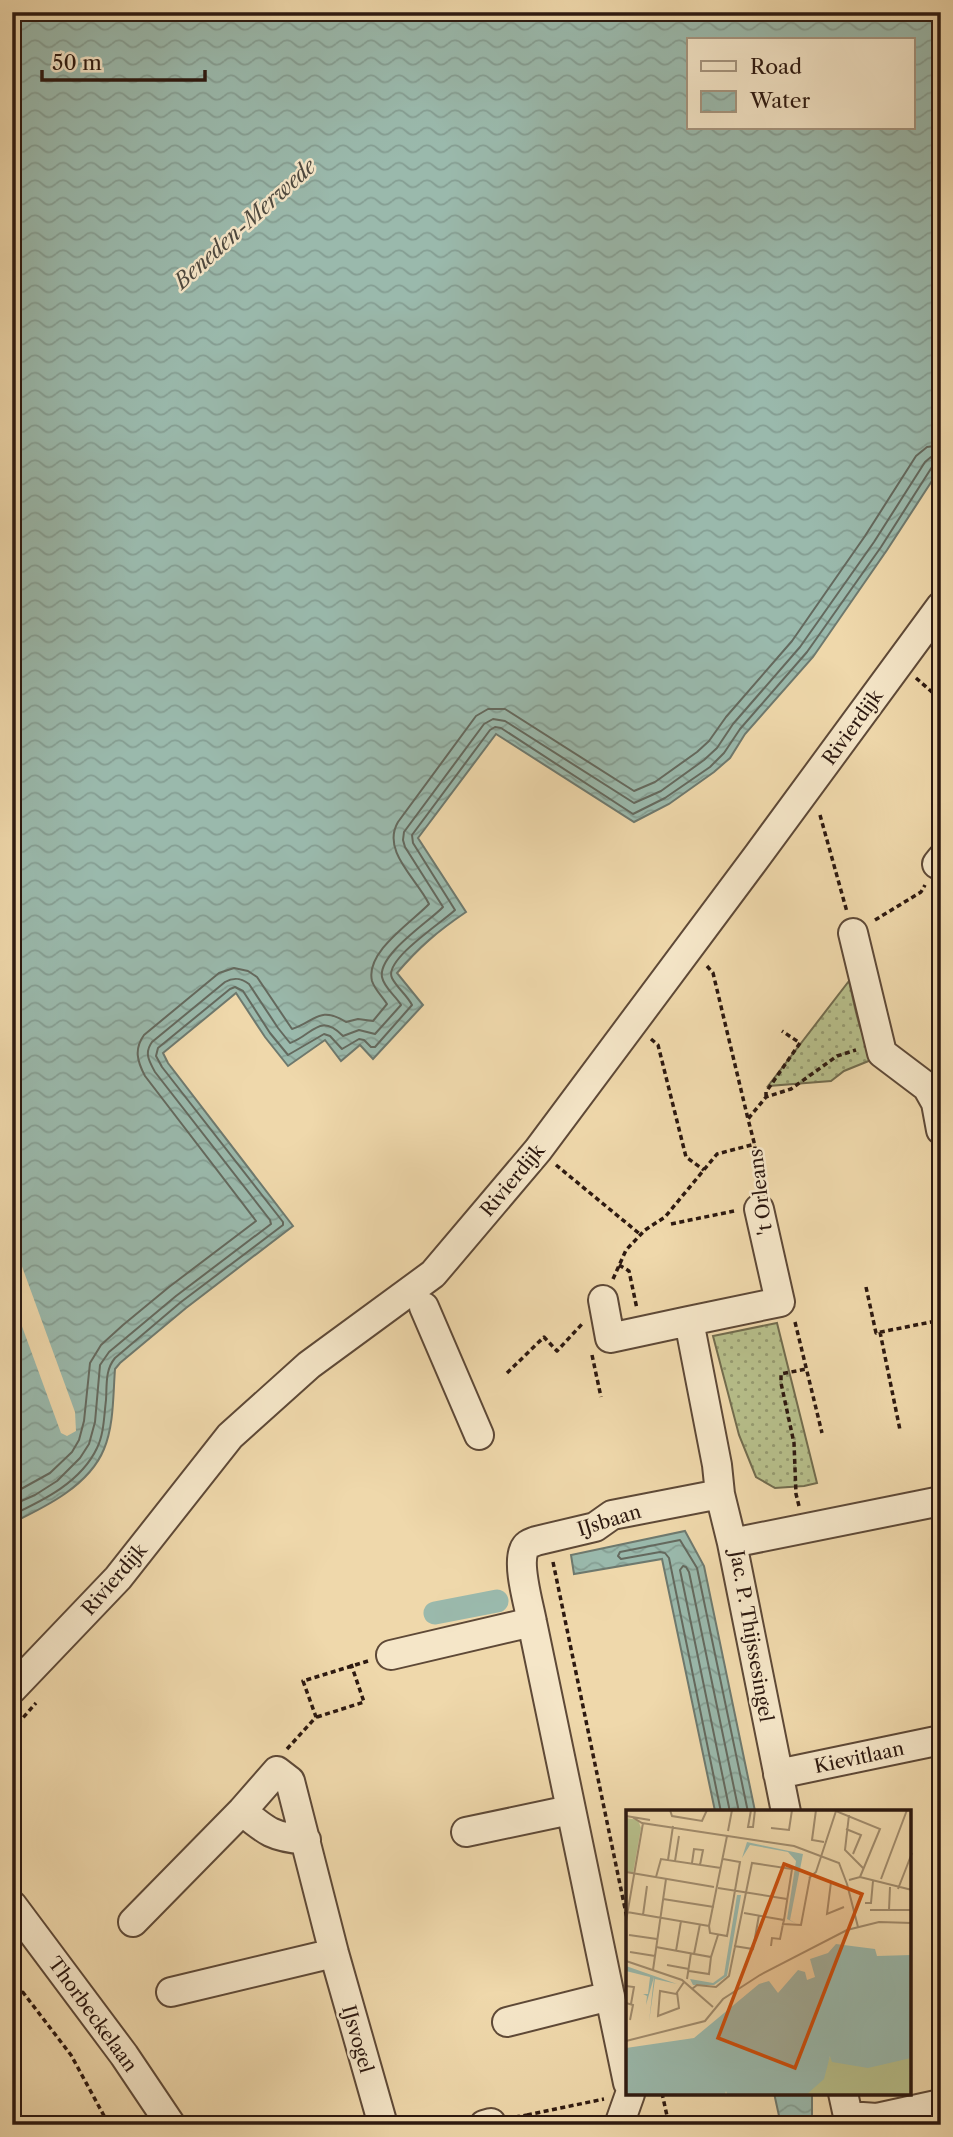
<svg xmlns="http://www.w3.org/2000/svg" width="953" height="2137" viewBox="0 0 953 2137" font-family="'Libre Caslon Text',serif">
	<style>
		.grass { fill: url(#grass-dots); stroke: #726c4e; stroke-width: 2 }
		.water { fill: url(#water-waves); stroke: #6e796e; stroke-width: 2; fill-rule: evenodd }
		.pier { fill: #efd8ab }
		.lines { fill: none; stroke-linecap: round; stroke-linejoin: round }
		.shore { stroke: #64695e; stroke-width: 2 }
		.canal { stroke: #9ab9ac; stroke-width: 23 }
		.minor-casing { stroke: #5e4937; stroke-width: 32 }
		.path { stroke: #2d1910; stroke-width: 3.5; stroke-dasharray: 5 3.5; stroke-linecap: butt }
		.minor { stroke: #f5e6c8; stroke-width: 28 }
		.labels { text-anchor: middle; stroke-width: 5; stroke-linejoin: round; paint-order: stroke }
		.street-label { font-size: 19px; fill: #2d1910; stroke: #f5e6c8 }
		.water-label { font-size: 21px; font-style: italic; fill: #4e493f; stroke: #f5e6c8 }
		.inset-road { fill: none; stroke: #a18c6d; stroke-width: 2 }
		.view { fill: #cc4f0d; fill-opacity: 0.15; stroke: #cc4f0d; stroke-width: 3.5 }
		.inset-edge { fill: none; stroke: #2d1910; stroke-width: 3.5 }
	</style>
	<defs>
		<pattern id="grass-dots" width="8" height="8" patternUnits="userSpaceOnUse" patternTransform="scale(1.75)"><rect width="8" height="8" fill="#b7bf8b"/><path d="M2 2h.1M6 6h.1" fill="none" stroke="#959a70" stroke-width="1.8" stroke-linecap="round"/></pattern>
		<pattern id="water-waves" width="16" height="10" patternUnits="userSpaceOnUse" patternTransform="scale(1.75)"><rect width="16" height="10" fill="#9ab9ac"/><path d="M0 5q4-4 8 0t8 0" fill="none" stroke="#859e93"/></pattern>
	</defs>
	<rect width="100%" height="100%" fill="#efd8ab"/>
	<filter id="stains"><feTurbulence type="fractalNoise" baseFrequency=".00286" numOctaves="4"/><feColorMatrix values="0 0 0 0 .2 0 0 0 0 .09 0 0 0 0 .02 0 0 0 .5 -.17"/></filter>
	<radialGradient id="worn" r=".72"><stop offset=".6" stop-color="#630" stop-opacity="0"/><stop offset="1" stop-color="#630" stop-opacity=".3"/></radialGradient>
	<path class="grass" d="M849 981C855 1006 859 1038 876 1058L844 1071 831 1081 768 1086Z
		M777 1323 817 1483 804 1486 775 1488 756 1477 739 1435 713 1336Z"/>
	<path class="water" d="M12 12H941V467L887 550 813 657 745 734 730 758 714 772 669 804 634 822 496 734 418 838 466 912C438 931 419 947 397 973L423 1005 373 1059 360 1045 341 1061 325 1040 288 1066 265 1037 236 993 163 1053 168 1063 293 1226 186 1308 120 1363 115 1369C113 1395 114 1425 104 1449 89 1486 45 1507 12 1523ZM689 40H913V128H689Z
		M685 1531 704 1566 755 1811H715L662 1559 574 1574 571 1555Z
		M774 2093H812V2125H781Z"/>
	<path class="pier" d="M12 1239 75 1412 76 1431 67 1436 61 1433 12 1299Z"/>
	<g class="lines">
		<path class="shore" d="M12 1494 50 1473 72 1452 79 1440 84 1421 90 1363 101 1345 123 1325 169 1287 256 1221 145 1076C137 1061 134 1049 144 1035L219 973 234 968 248 971 257 977 292 1029C315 1022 319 1005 346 1022L358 1019 373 1021 387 1004C382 996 375 990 372 981 365 952 412 922 429 904 417 879 381 851 398 822L476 716 488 709H505L634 791 655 782 697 752 709 741 726 717 792 641 865 536 916 456 927 447 941 445
			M12 1505 35 1495 57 1481 80 1458 89 1444 95 1422 100 1365 109 1352 176 1296 271 1224 270 1220 155 1072C149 1061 144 1053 152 1042L225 982C234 977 241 978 249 984L278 1028 290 1043C313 1035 319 1012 343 1036L359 1030 375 1034 401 1005C396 996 384 988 382 977 378 954 430 921 443 907L405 847 403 840 404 832 484 724 493 719 505 721 634 803 661 791 704 760 717 748 733 724 800 647 874 542 925 462 931 457 941 455
			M12 1515C44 1500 81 1482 97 1448 104 1434 104 1416 106 1400 107 1385 105 1370 115 1358L181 1302 283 1225V1222L162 1067 156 1056 158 1048 230 989 235 987 243 991 270 1033 288 1055 324 1034 330 1036 342 1049 359 1039 364 1040 371 1047H375L412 1005C407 995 397 988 392 978 383 960 444 921 455 910L413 843 412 835 490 730 495 727 501 728 633 814 665 798 710 767 724 753 740 729 807 652 881 547 932 467 941 464
			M721 1812 669 1558 665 1553 660 1552 621 1559 618 1556 620 1552 680 1540 697 1568 748 1812
			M730 1812 680 1570 683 1566 686 1567 689 1572 739 1812"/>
		<path class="canal" d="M435 1613 497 1601"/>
		<g class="minor-casing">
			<path id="minor" d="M937 864 941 859
				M853 933 882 1053 927 1087 936 1103
				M941 1102 936 1103 941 1130
				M603 1300 610 1338 689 1321
				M424 1307 479 1435
				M720 1494 717 1465 689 1321 780 1302 759 1209
				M391 1655 532 1622
				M12 1689 118 1578 230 1436 309 1365 433 1274 538 1150 758 855 941 606
				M778 1774 941 1740
				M242 1811C267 1832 273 1837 306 1840
				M786 1812 732 1543 941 1501
				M466 1832 570 1810
				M12 1905 124 2055 171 2125
				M133 1922 242 1811 277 1771 290 1781 334 1953 383 2125
				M171 1992 334 1953
				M507 2022 610 1996
				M628 2083 532 1622C529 1605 517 1566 524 1550 526 1544 531 1543 536 1541L595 1527 612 1515 720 1494 732 1543
				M843 2093 848 2116 877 2118 941 2104
				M484 2125 491 2123
				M619 2125 630 2094"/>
		</g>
		<path class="path" d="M916 678 941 700
			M820 815 847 912
			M875 920 921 892 925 885
			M707 966 713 973 748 1119
			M651 1039 658 1045 686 1157 704 1170
			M766 1097V1092L800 1043 782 1031
			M556 1165 641 1235
			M759 1185 755 1170V1146L748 1119 766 1097 791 1089 837 1056 856 1050
			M671 1224 734 1211
			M619 1265 629 1271 637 1309
			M613 1279 626 1250 645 1230 665 1217 717 1154 755 1144
			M866 1287 876 1333 941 1320
			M795 1322 822 1433
			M880 1332 900 1430
			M592 1355 601 1397
			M507 1373 544 1337 557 1351 583 1323
			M799 1506 796 1494 794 1443 781 1383V1374L806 1369
			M553 1562 628 1923
			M317 1717 364 1702 351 1664
			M12 1730 36 1703
			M287 1749 316 1717 303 1681 368 1661
			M12 1978 71 2055 109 2125
			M12 1998 22 1990
			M662 2093 669 2125
			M527 2115 604 2099
			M515 2117 527 2115 549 2125
			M812 2125 825 2122"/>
		<use href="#minor" class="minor"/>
	</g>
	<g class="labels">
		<g class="street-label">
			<text transform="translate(852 727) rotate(-54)" y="7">Rivierdijk</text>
			<text transform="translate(512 1180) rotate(-50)" y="7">Rivierdijk</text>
			<text transform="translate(760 1192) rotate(-97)" y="7">'t Orleans</text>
			<text transform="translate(609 1520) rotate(-17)" y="7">IJsbaan</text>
			<text transform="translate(114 1579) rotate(-49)" y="7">Rivierdijk</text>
			<text transform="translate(752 1636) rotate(80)" y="7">Jac. P. Thijssesingel</text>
			<text transform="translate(859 1757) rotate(-12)" y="7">Kievitlaan</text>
			<text transform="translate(93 2014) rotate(54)" y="7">Thorbeckelaan</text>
			<text transform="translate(358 2039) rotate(74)" y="7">IJsvogel</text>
		</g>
		<g class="water-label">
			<text transform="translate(245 224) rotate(-42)" y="7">Beneden-Merwede</text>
		</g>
	</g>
	<g transform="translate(626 1810)">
		<rect width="285" height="285" fill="#efd8ab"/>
		<path d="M0 8 12 10 15 18 7 63 0 62ZM285 224V285H174L197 265 204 246Z" fill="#b7bf8b"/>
		<path d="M121 32 177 44 164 110 171 114 161 109 170 51 162 42 124 35 116 48ZM111 85H115L101 166 88 175H67L64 169 87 173 98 165ZM210 134 249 139 251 146 285 145V248L242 258 206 252 204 246 198 269 180 285H101L100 281 99 285H0V238L68 228 133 174 143 171 152 183 172 160 179 162 181 170 189 167 184 149 202 143ZM0 156 51 174 29 169 23 212 28 167 20 195 21 186 17 184H22L24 167 0 161Z" fill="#9ab9ac"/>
		<path class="inset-road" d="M44 0 46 6 76 11 81 0M125 0 122 17H127L129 0M190 0 186 30 198 32M223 5 219 40 237 58M0 6 24 10M6 7 16 13 168 36 213 53 221 74M145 18 163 20 166 0M220 19 235 25 227 44M102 21 106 0M97 49 114 52 101 126 84 123 83 116 101 26M42 50 47 16M49 51 53 26M66 53 68 39 77 40 74 55M0 62 88 77M30 67 35 49 95 58M183 68 190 62 210 1 254 19 234 67M255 69 281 0M223 70 234 67 286 80M205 72 201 104 218 97M221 74 232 117M92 78 161 89M272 79 286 43M37 89 88 97M239 93H245L247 71M244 100H286M263 100 264 77M1 102 83 116M17 105 21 76M158 110 157 114 175 115 184 67M0 111 17 13M3 125 31 129M108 136 127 139 133 105M145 136 146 128 154 129 157 114M30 137 85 147 92 125M50 141 55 111M4 142 29 146M68 144 74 114M0 151 56 170 87 197M41 155 63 159M27 160 40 69M63 161 83 164 85 147M61 169 65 143M0 176 8 177 5 194M66 179 71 175 90 177 103 166 126 53 166 59 158 110 118 103M51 182 53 198 32 206 34 181 50 184 58 172M0 193 7 195 4 210M0 231 79 211 97 189 134 165 221 120 253 112 286 113"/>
		<path class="view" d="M158 54 236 84 169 258 92 228Z"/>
		<rect width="285" height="285" class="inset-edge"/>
	</g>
	<rect width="953" height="2137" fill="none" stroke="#efd8ab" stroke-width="42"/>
	<rect x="14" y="14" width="925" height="2109" fill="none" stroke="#2d1910" stroke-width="3.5"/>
	<rect x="21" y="21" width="911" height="2095" fill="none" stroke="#2d1910" stroke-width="2"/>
	<rect x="687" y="38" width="228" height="91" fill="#f5e6c8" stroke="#a5947e" stroke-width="2"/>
	<rect x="701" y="61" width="35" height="10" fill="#f5e6c8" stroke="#a5947e" stroke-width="2"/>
	<text x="750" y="74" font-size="21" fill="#2d1910">Road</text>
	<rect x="701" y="91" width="35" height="21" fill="url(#water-waves)" stroke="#a5947e" stroke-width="2"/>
	<text x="750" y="108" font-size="21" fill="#2d1910">Water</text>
	<path d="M42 70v10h163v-10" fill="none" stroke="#2d1910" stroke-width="3.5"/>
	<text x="52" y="70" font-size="21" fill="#2d1910" stroke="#f5e6c8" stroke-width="5" paint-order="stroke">50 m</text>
	<rect width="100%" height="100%" filter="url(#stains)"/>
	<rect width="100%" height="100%" fill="url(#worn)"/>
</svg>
